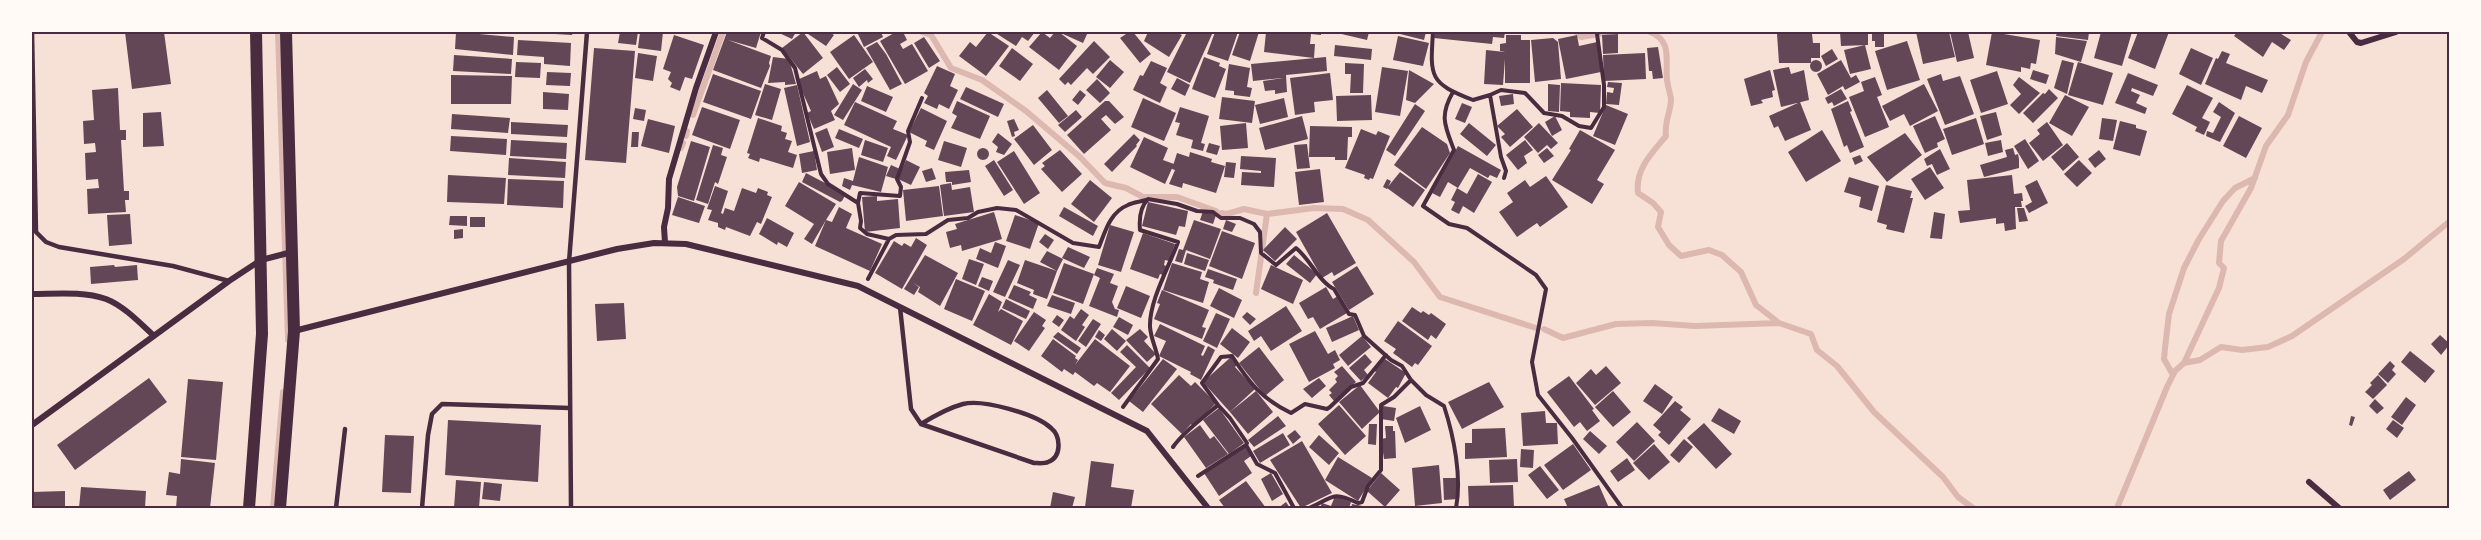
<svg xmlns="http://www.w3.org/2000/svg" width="2481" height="540" viewBox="0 0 2481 540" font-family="'Times New Roman',serif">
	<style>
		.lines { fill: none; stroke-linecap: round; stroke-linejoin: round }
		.stream { stroke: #dcb8b0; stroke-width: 6 }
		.building { fill: #644757 }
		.path { stroke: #4a2c40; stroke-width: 4 }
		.service { stroke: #4a2c40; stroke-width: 4.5 }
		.minor { stroke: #4a2c40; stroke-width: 6 }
		.secondary { stroke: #4a2c40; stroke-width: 12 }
		.neatline { fill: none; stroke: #4a2c40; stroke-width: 2 }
	</style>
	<rect width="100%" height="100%" fill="#f7e1d7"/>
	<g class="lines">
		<path class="stream" d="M278 32 288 340
			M922 32 931 35 951 68 982 80 1026 111 1080 157 1105 183 1126 188 1143 197H1177L1216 211
			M1577 32 1581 37 1611 32
			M1650 32C1673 41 1665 61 1667 80 1668 87 1670 93 1671 99 1671 112 1664 121 1666 136 1652 153 1635 169 1638 193L1653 203 1661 212 1658 227 1669 245 1681 256 1709 250 1722 255 1741 272 1756 305 1779 323 1811 334 1817 350 1837 366 1874 412 1943 477 1958 497 1973 508
			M693 115 723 32
			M686 136 687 131
			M681 148 683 143
			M1221 213 1227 214 1244 209 1267 214 1314 208 1343 209 1368 220 1414 262 1440 297 1536 328
			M1256 293 1267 214
			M1544 329 1563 338 1616 324 1652 323 1695 326 1779 323
			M2184 363 2200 360 2221 347 2242 350 2268 347 2292 336 2404 259 2450 221
			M2173 375 2164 359 2165 348 2169 314 2184 268 2199 239 2223 201 2235 188 2255 178
			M273 508 283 392
			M2117 508 2167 387 2175 371 2184 363 2219 288 2224 268 2219 263 2221 241 2251 188 2266 146 2288 115 2306 62 2322 32"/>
	</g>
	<path class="building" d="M125 32H164L171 84 132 89Z
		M456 32 514 37 513 55 455 49Z
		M538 32H573L572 35 538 33Z
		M620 32H638L636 45 618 43Z
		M640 32H663L661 51 638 48Z
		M727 32H761L756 48 728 40 771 56 769 63 770 66 761 88 713 70Z
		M777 32H796L792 39Z
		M803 32 823 58 803 74 782 48Z
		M805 32H829L834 35 826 46Z
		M857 32H881L883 37 864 47Z
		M896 32H903L907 40 900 44 903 49 912 44 928 71 905 84 880 41Z
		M988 32 1009 46 986 76 959 56 970 42 976 47Z
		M994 32H1035L1028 41 1022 37 1016 46Z
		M1042 32 1050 38 1055 32H1059L1077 46 1059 70 1029 47Z
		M1065 32H1088L1083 43 1063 34Z
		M1129 32H1133L1151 54 1140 63 1120 38Z
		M1148 32H1176L1182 35 1169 57 1144 41Z
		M1187 32H1213L1190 83 1167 72Z
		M1215 32H1238L1228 61 1207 54Z
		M1240 32H1259L1250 61 1232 55Z
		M1266 32 1273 33V32H1321V35L1311 34 1310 44H1315L1314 58 1264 52Z
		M1333 32H1369L1367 40Z
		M1392 32H1426L1424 40Z
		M1435 32H1505L1504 38 1493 37 1492 44 1434 38Z
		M1840 32H1868V45L1841 46Z
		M1872 32H1884V47H1875V41H1872Z
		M1916 32H1949L1955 57 1923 64Z
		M1950 32H1968L1974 58 1957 62Z
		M1992 32 2040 40 2036 64 2031 63 2030 69 2021 67V72L1986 65Z
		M2057 32H2089L2088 40 2056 36Z
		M2101 32H2132L2122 66 2094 58Z
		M2138 32H2169L2155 69 2128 58Z
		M2237 32H2278L2291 40 2284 50 2272 42 2263 57 2234 36Z
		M1618 34V53L1603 54 1602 35Z
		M1777 34H1812L1813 43H1820V58H1811V63H1779Z
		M674 35 704 45 692 79 685 77 680 91 670 87 672 83 668 79 671 72 663 69Z
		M854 35 873 62 849 79 830 52Z
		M1506 35H1521V40H1530V83H1505V59L1503 85 1484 84 1486 50 1505 52 1500 51V44L1506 43Z
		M1577 35 1579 46 1597 42 1601 72 1566 79 1558 39Z
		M1398 36 1429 43 1423 66 1393 60Z
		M924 37 940 61 929 68 914 43Z
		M2056 37 2087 41 2081 62 2055 54Z
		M1553 38 1558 42 1561 79 1535 82 1531 40Z
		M518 40 571 43 570 66 544 64V57L517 55Z
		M1094 41 1110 57 1093 74 1087 68 1071 85 1068 82 1065 85 1059 79Z
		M1907 41 1920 80 1887 90 1875 51Z
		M877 42 886 54 902 84 890 90 866 48Z
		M1335 45 1372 49 1371 60 1334 56Z
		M1865 45 1871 69 1850 74 1844 50Z
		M1658 47 1663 78 1653 79 1652 71H1649L1647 48Z
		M594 48 635 51 626 163 585 160Z
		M1012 48 1033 64 1020 81 999 66Z
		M2191 48 2213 58 2201 85 2179 74Z
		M1832 49 1838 59 1826 66 1821 56Z
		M2222 51 2230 54 2226 63 2268 80 2262 93 2246 86 2241 100 2205 84 2216 58 2218 59Z
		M638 53 657 56 653 81 635 78Z
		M1645 53 1646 79 1604 81 1603 55Z
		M454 55 512 59 511 74 453 71Z
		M773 57 789 59 796 84 785 85V82L768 83Z
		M1204 57 1220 63 1219 66 1226 69 1215 98 1192 89Z
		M1326 57 1327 71 1286 75 1287 92 1275 94V90L1265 91 1263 81 1283 78 1253 81 1251 64Z
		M1810 66a6 6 0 1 1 12 0a6 6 0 1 1-12 0Z
		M1110 60 1124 72 1110 88 1096 77Z
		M1841 60 1851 78 1856 75 1860 82 1845 90 1843 86 1828 95 1817 74Z
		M2062 60 2074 63 2067 94 2054 88Z
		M1151 61 1167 68 1160 83 1167 87 1160 103 1133 90 1140 75 1143 76Z
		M516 62 541 63 540 78 515 77Z
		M2078 62 2113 73 2103 105 2068 95Z
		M1345 63 1364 64 1363 93H1350L1351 74H1345Z
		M1229 64 1250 68 1247 87 1252 88 1250 97 1234 95V91L1225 90Z
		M937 66 955 74 950 86 958 90 949 109 939 104 937 109 924 103 928 96 924 93Z
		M837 67 850 84 840 92 827 75Z
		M1382 67 1408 71 1400 116 1375 112Z
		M1789 67 1791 74 1804 70 1809 100 1781 107 1773 70Z
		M865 69 873 79 868 83 867 80 859 87 853 78Z
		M1409 70 1434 84 1415 103 1406 100Z
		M1770 70 1775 90 1772 91 1773 97 1761 100 1763 103 1751 106 1744 79Z
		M2033 70 2049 75 2046 84 2030 79Z
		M817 71 820 79 826 76 839 104 831 111 835 120 814 129 807 113 811 111 797 80Z
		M1997 71 2008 104 1981 113 1970 80Z
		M547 72 571 73 570 86 546 85Z
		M1330 73 1333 100 1314 102 1315 112 1295 115 1290 78Z
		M2128 73 2158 85 2153 96 2132 88 2131 91 2140 95 2136 103 2147 108 2145 114 2115 103Z
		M713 74 761 91 751 119 703 102Z
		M1941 74 1943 81 1960 76 1974 114 1945 125 1927 79Z
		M451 75 512 76 511 104H451Z
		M1875 77 1882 95 1877 97 1889 127 1865 137 1849 97 1864 91 1861 82Z
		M2019 77 2040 93 2019 114 2010 105 2021 94 2013 85Z
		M1177 78 1190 85 1185 96 1171 89Z
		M1097 79 1110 93 1100 103 1086 90Z
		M1608 82 1622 83 1619 105 1606 104 1607 92 1613 93 1614 88 1607 87Z
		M1561 83 1601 85 1600 113 1590 112V118L1570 117V112L1560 111Z
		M765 84 781 89 772 120 755 115Z
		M853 84 862 90 843 120 834 115Z
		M1548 84 1560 85 1559 112 1548 111Z
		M1924 84 1938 111 1910 126 1904 114 1890 121 1882 106Z
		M797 85 810 142 797 146 784 88Z
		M2187 85 2213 98 2202 118 2210 122 2204 135 2195 131 2197 127 2172 114Z
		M867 86 893 97 886 112 861 101Z
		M966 87 1004 104 998 117 960 99Z
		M118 88 120 130H126V140H121L124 191H129V200H125L126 212 88 214 87 189 99 188 98 179 86 180 85 153 96 152 95 143 84 144 83 121 94 120 92 90Z
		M1841 89 1847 99 1834 106 1832 102 1828 104 1825 98Z
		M2049 89 2058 98 2033 123 2023 113 2043 93 2045 94Z
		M1047 90 1068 116 1059 123 1038 98Z
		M1080 90 1086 95 1078 105 1072 100Z
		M543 92 569 94 568 110 543 109Z
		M1513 94 1514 104 1501 106 1499 96Z
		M1371 95 1372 120 1337 121 1336 96Z
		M2065 95 2089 107 2072 136 2049 123Z
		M1222 97 1255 101 1252 123 1219 119Z
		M1143 98 1176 113 1164 141 1131 127Z
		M1284 98 1288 117 1260 124 1255 105Z
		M957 101 990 116 980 139 951 128 957 116 952 113Z
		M1105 101H1109L1124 117 1115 124 1106 115 1101 119 1111 130 1084 154 1067 135Z
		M1848 101 1852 111 1850 112 1864 147 1850 153 1847 145 1844 147 1831 109Z
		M855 102 897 121 893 129 908 135 896 160 887 156 891 147 844 125Z
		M1800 102 1811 130 1785 141 1778 126 1774 128 1769 116Z
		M2219 102 2235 113 2220 142 2206 136 2207 131 2213 133 2221 117 2213 112Z
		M1462 103 1472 107 1465 123 1455 119Z
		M1415 104 1425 111 1395 156 1386 150Z
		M1606 105 1628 114 1615 145 1593 136Z
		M702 107 740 120 730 149 692 135Z
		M1180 107 1209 116 1201 143 1205 144 1203 151 1191 148 1193 140 1176 135 1180 123 1175 122Z
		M635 108 646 110 644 121 633 119Z
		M921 108 947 121 934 150 925 146 927 141 909 132Z
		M1517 109 1533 127 1510 147 1501 137 1505 134 1497 126Z
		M1076 110 1082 117 1065 132 1058 125Z
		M161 112 164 146 143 147V113Z
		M1996 112 2002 135 1987 140 1980 116Z
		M452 114 510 118 508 133 451 129Z
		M1302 116 1308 139 1265 150 1259 128Z
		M1555 116 1562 130 1552 136 1545 122Z
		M1935 116 1945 139 1937 143 1938 147 1925 153 1913 126Z
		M2239 116 2262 128 2246 158 2223 146Z
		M758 118 782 126 781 131 787 133 785 139 792 141 788 152 797 155 793 168 760 158 759 162 748 158 750 154 747 153Z
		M1976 118 1984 144 1952 155 1943 129Z
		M2102 118 2117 120 2113 141 2099 139Z
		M648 119 675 126 669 153 641 146Z
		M1014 119 1019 130 1014 132 1015 136 1012 137 1007 121Z
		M2120 121 2136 125V128L2147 131 2140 156 2113 149Z
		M511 122 568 125 567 137 511 134Z
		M2047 122 2063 145 2043 161 2029 143 2040 134 2037 130Z
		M1246 123 1248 148 1222 150 1220 126Z
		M1469 123 1496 145 1487 156 1460 134Z
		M1539 123 1558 143 1551 149 1547 145 1538 153 1524 137Z
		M1033 125 1052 150 1034 165 1014 139Z
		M1310 126 1352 127V137H1348L1347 160H1335V157H1309Z
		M1422 127 1447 144 1450 153 1426 189 1394 165Z
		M827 128 834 147 822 152 815 133Z
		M839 129 863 139 859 148 835 138Z
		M1361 129 1376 135 1378 131 1390 136 1373 179 1370 178 1369 180 1364 178 1365 175 1345 168Z
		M1580 130 1615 150 1597 180 1604 184 1592 204 1552 180 1571 150 1569 149Z
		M1822 130 1841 161 1806 182 1788 152Z
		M632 132H639L638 147H631Z
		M998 133 1012 144 1004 155 996 152 998 147 992 142Z
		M1905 133 1922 155 1887 182 1867 157Z
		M1134 134 1140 140 1136 145 1137 146 1112 172 1104 164Z
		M451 136 507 139 506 155 450 151Z
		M1144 137 1168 148 1163 160 1174 164 1165 184 1130 167Z
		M2025 139 2039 161 2028 169 2014 146Z
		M511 140 567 143 566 159 510 156Z
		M865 140 888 148 883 162 861 155Z
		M1525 140 1533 150 1524 156 1527 163 1518 170 1506 155Z
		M2001 140 2003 152 1988 156 1985 143Z
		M691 141 710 147 694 201 678 196 677 187Z
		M944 141 967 148 961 167 938 160Z
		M1209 143 1220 146 1217 155 1206 152Z
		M2067 143 2079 157 2063 171 2051 157Z
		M1307 144 1310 168 1297 169 1294 145Z
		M713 145 723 148 721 155 727 157 718 184 715 182 708 204 696 200Z
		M1458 146 1501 170 1497 178 1490 175 1488 178 1470 168 1458 188 1448 182 1440 197 1432 193Z
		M852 148 855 170 830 174 827 152Z
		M1547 148 1554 156 1544 163 1538 155Z
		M2013 148 2015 155 2018 154 2019 159V168L1984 177 1980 165 2007 157 2005 150Z
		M977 154a6 6 0 1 1 12 0a6 6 0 1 1-12 0Z
		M1940 149 1950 169 1937 175 1932 164 1927 166 1924 159Z
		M1060 150 1082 174 1062 192 1041 169 1045 166 1042 163Z
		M2099 150 2106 159 2095 168 2088 159Z
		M814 151 817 170 802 173 799 154Z
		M1014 151 1040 193 1024 204 997 162Z
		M1190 152 1212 159 1211 162 1225 166 1216 193 1183 183 1182 188 1169 184 1175 170 1172 169 1177 153 1189 157Z
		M1860 155 1863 161 1855 165 1852 158Z
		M1241 156 1276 158 1274 187 1241 185 1242 172 1261 173V171L1240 169Z
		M859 157 888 167 881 192 852 185 850 190 842 186 844 178 853 181Z
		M509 158 566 162 565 178 508 175Z
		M906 160 920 167 911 185 898 179Z
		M994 160 1013 190 1004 196 985 166Z
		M2079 160 2092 173 2077 187 2064 174Z
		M1226 162 1236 163 1234 178 1224 177Z
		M891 165 900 169 896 179 886 176Z
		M1930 167 1944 188 1925 200 1911 179Z
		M932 168 936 179 926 182 922 171Z
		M1320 169 1324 202 1299 205 1295 172Z
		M969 170 971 182 952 185V182H946L945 172Z
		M1400 172 1425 190 1413 207 1387 188Z
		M806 173 846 194 842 201 840 202 802 182Z
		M1478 174 1492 182 1474 213 1463 206 1459 214 1451 210 1455 202 1451 200 1457 188 1467 194Z
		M448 175 506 178 504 204 447 202Z
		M2012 175 2014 194 2022 193 2023 201H2021L2022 207H2015L2016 229 2005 231 2004 223 1996 224V218L1960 223 1958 211 1970 210 1967 180Z
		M1546 176 1568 207 1540 227 1537 223 1517 237 1499 212 1513 202 1507 193 1525 180 1530 187Z
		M1849 177 1879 186 1872 211 1859 207 1861 197 1844 192Z
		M508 179 564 181 563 208 507 205Z
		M1387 179 1391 181 1387 189 1383 187Z
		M1090 180 1112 198 1094 222 1071 204Z
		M2037 180 2048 203 2029 213 2025 206 2032 202 2025 186Z
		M799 182 836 204 826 220 832 222 839 207 852 214 846 228 882 244 870 271 815 246 826 220 812 244 804 239 814 224 785 206Z
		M951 183 952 190 970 187 974 212 944 216 940 185Z
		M1886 185 1912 191 1910 198H1913L1904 233 1886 229 1887 225 1877 222Z
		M715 186 728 191 721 213 723 214 725 208 734 211 742 188 756 193 758 188 768 192 767 195 772 197 761 224 757 222 750 236 726 227 725 230 718 227V223L708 220 712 210 707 209Z
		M939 186 943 216 906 221 903 190Z
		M877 196V201L898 199 900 228 865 232 862 197Z
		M678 197 705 206 699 223 672 215Z
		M1148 202 1188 211 1185 227 1179 226 1176 235 1142 226Z
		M1064 207 1098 226 1093 236 1059 216Z
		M2017 208H2024L2028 221 2019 222Z
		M1203 211 1216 215 1213 224 1200 220Z
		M994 212 1002 239 962 251 961 245 950 248 946 232 957 229 955 224Z
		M1934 212 1945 214 1942 239 1930 238Z
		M1327 213 1356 263 1334 276 1332 272 1322 278 1296 232Z
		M130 214 132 244 109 246 107 215Z
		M1015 215 1039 223 1030 249 1006 241Z
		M450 216H467V226L449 225Z
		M470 217H485V227H470Z
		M767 218 794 233 787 247 778 242 777 245 759 234Z
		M1194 220 1221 229 1210 259 1186 250 1182 263 1175 261 1179 249 1183 250Z
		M1226 220 1236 224 1232 232 1223 229Z
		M1110 225 1134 232 1121 272 1098 265Z
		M1285 227 1297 239 1275 261 1263 250Z
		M463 229V238L454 239V230Z
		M1222 231 1255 243 1242 279 1209 266Z
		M1143 233 1175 244 1169 261 1165 260 1164 265 1166 266 1163 275 1160 274 1158 279 1130 269Z
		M1045 234 1054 240 1048 249 1039 242Z
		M916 238 927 245 902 289 875 273 894 241 902 246 904 243 911 247Z
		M995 242 1006 246 998 268 976 259 980 248 991 253Z
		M1068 247 1090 257 1084 268 1062 258Z
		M1047 251 1063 259 1057 271 1040 262Z
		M1187 253 1209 260 1205 271 1184 264Z
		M925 255 958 273 940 306 918 292 920 287 913 283 919 287 914 295 904 289Z
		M1294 255 1317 274 1310 283 1286 264Z
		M969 259 984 264 976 285 962 279Z
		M1008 260 1020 265 1005 297 993 292Z
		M1025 260 1057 271 1047 299 1033 294 1034 290 1017 283Z
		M1064 263 1094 274 1083 304 1053 293Z
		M1172 263 1202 272 1200 279 1209 282 1203 303 1163 290Z
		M114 265 115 267 137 265 138 280 91 284 90 267Z
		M1271 265 1303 280 1293 304 1261 289Z
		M1357 266 1374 294 1349 310 1332 282Z
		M1097 268 1114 274 1110 283 1118 286 1112 302 1115 309 1119 310 1117 317 1089 306 1100 278 1094 275Z
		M1208 269 1237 279 1233 290 1213 283 1214 280 1205 277Z
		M982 277 993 281 989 291 978 286Z
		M956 279 985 291 972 321 944 309Z
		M1014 285 1031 292 1029 295 1037 299 1033 309 1008 298Z
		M1126 286 1150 296 1141 318 1117 308Z
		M1326 287 1333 299 1338 296 1347 313 1320 329 1313 317 1308 319 1299 303Z
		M1219 288 1242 300 1234 318 1210 306Z
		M1162 290 1209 310 1202 327 1206 328 1202 339 1154 319 1160 304 1157 303Z
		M989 294 1002 302 998 312 1001 309 1023 321 1011 345 973 325Z
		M1052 295 1075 303 1071 314 1047 306Z
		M1006 299 1030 311 1026 319 1002 308Z
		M624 303 626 339 597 341 595 304Z
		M1286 306 1302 331 1271 351 1261 336 1254 341 1248 331Z
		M1412 307 1421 313 1423 311 1429 315 1431 313 1446 324 1436 339 1431 335 1428 340 1402 321Z
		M1081 309 1089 315 1082 325 1085 327 1076 341 1061 330 1070 316 1074 319Z
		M1034 312 1046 320 1042 326 1045 328 1029 351 1014 341Z
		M1247 312 1256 319 1250 325 1242 317Z
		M1216 313 1230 319 1217 348 1203 341Z
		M1057 315 1064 320 1059 327 1052 322Z
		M1353 316 1359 330 1332 342 1326 328Z
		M1119 317 1133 325 1128 335 1113 327Z
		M1093 319 1101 324 1086 347 1078 341Z
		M1398 321 1432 346 1418 365 1415 363 1412 367 1393 353 1396 349 1384 341Z
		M1160 324 1205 346 1201 355 1203 356 1208 346 1215 350 1201 380 1190 374 1191 372 1159 356 1166 341 1154 336Z
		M1232 328 1250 342 1238 358 1220 344Z
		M1112 329 1126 341 1117 351 1104 339Z
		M1140 329 1148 337 1144 341 1156 354 1147 362 1126 340Z
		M1099 330 1105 335 1101 341 1095 337Z
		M1315 331 1328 354 1335 350 1340 360 1333 364 1335 368 1309 382 1289 344Z
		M1058 332 1081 348 1077 354 1053 337Z
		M2440 335 2450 344 2441 355 2431 344Z
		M1362 336 1371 347 1348 366 1339 355Z
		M1053 339 1076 356 1075 358 1078 360 1075 365 1095 339 1130 366 1110 392 1097 383 1094 386 1075 372 1073 375 1064 369 1062 372 1041 356Z
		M1127 345 1150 368 1119 400 1111 393 1136 367 1120 352Z
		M1259 347 1284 380 1265 396 1239 363Z
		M2410 351 2435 371 2425 383 2401 362Z
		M1365 354 1372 362 1364 370 1368 375 1361 381 1349 368Z
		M1231 357 1237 365 1235 367 1255 389 1230 412 1203 382Z
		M1163 359 1177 369 1143 412 1129 401Z
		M1385 359 1406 373 1398 388 1396 387 1388 398 1368 383 1376 372 1374 370Z
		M2390 361 2395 366 2392 370 2396 374 2388 383 2378 374Z
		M1342 366 1356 382 1334 401 1329 395 1332 393 1329 390 1337 382 1335 379 1338 376 1334 372Z
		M1606 366 1621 383 1595 405 1576 383 1591 369 1596 375Z
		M1179 375 1191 386 1195 382 1216 403 1193 427 1191 424 1182 434 1151 404Z
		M2378 375 2387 385 2373 399 2365 392 2372 385 2370 383Z
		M1569 376 1594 409 1592 410 1600 421 1587 431 1580 422 1574 427 1547 392Z
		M149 378 167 402 75 470 57 445Z
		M1319 378 1326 386 1312 398 1303 389Z
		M188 379 223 382 216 460 181 457Z
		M1489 382 1504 407 1462 429 1448 402Z
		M1655 384 1673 397 1662 414 1643 401Z
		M1360 385 1380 412 1362 429 1339 402Z
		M1256 391 1273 412 1248 434 1230 412Z
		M1613 391 1631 412 1613 427 1595 407Z
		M2406 397 2416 405 2402 425 2391 417Z
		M2375 399 2384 408 2377 414 2369 406Z
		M1675 401 1683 407 1680 410 1691 419 1669 445 1658 435 1661 432 1653 425Z
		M1339 405 1366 436 1345 455 1318 424Z
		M1383 406 1396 408 1394 421 1381 419Z
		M1420 406 1431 430 1405 443 1396 418Z
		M1219 408 1244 443 1229 454 1203 420Z
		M1719 408 1741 421 1734 434 1711 421Z
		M1545 411 1546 423H1557L1558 444 1523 446 1521 413Z
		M1278 416 1286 426 1254 447 1248 440Z
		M2351 416 2355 417 2352 426 2349 425Z
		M448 420 541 425 538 482 445 475Z
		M2393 420 2404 428 2397 438 2386 429Z
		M1637 422 1655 441 1634 461 1616 442Z
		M1704 423 1732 454 1716 469 1687 438Z
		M1369 424H1377L1376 445 1368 444Z
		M1200 425 1210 439 1214 436 1228 454 1206 468 1184 437Z
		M1385 426H1393V431H1395L1396 458 1384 459 1381 439 1386 438Z
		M1505 428 1507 457 1465 459V443H1472V429Z
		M1295 430 1301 437 1293 444 1287 436Z
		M1590 431 1607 446 1599 454 1583 439Z
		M1283 433 1290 445 1260 463 1253 451Z
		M385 435 414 436 411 493 382 492Z
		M1319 435 1339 453 1329 465 1309 447Z
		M1684 439 1693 447 1679 463 1670 455Z
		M1302 441 1332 493 1301 508 1270 460Z
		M1573 444 1591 470 1563 490 1544 465Z
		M1654 444 1670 462 1649 480 1633 463Z
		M1245 446 1251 456 1244 461 1252 473 1219 496 1204 473Z
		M1521 449 1534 450 1533 468 1520 467Z
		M1338 457 1372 478 1358 501 1325 480Z
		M1627 458 1635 470 1618 482 1610 471Z
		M181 459 215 463 210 508H176L177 496 166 495 169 472 180 474Z
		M1517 459 1518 482 1490 483 1489 460Z
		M1091 461 1114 464 1111 487 1134 490 1131 508 1085 507Z
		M1439 465 1442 503 1415 506 1412 468Z
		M1540 466 1559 490 1547 499 1528 475Z
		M2409 471 2416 480 2390 500 2383 490Z
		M1271 473 1283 494 1272 501 1261 479Z
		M1381 473 1400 490 1385 507 1367 491Z
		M1443 478H1457L1458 499 1444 500Z
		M456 480 481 482 479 508H454Z
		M1246 481 1266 508H1225L1219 500Z
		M484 482 502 484 500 501 482 499Z
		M1513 485 1514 508H1469L1468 486Z
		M1599 485 1609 508H1568L1564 499Z
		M81 487 146 491 145 508H79Z
		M65 491V508H32V492Z
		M1053 492 1075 497 1072 508H1050Z
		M1335 496 1351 502 1349 508H1320L1322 503 1331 506Z
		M1286 502 1290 508H1278Z
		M1352 504 1368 507V508H1351Z"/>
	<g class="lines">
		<path class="path" d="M764 32 762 38 782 50 795 68 821 174 828 184 858 203 861 221 860 228 867 234 889 239 868 279
			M1433 32C1430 77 1429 83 1473 100L1490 95 1501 157 1506 171 1504 178
			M1453 92C1439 116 1445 126 1454 150L1423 206 1449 224 1467 228 1536 275 1546 289 1532 362 1538 395 1572 438 1622 508
			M1490 95 1501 90 1525 93 1544 113 1562 116 1579 126 1591 128 1604 107V85L1597 34 1599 32
			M858 203 860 193 900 196 901 187 897 179 910 142 908 131 922 98
			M889 239 896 235 926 234 948 220 968 218 978 212 997 208 1016 210 1073 243 1099 247C1105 232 1110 212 1128 205 1133 202 1140 202 1146 200
			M1218 405 1202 383 1221 357 1232 356C1250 384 1261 398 1291 413L1305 404 1327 409 1330 407 1351 387 1363 383 1386 355
			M1123 407 1158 359C1156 348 1151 339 1150 327 1149 301 1169 267 1178 242L1140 230C1139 219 1140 207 1148 199L1177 204 1197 211 1213 212 1221 218H1240L1254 224 1260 232 1261 253 1276 265 1296 248C1310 259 1319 282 1334 289L1349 314 1355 315 1364 336 1391 360 1402 366 1411 380 1426 395 1444 406C1454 437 1462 477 1456 508
			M1173 447C1184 431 1203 418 1218 405L1230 418 1247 443 1246 445
			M1198 476 1246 445 1257 464 1275 473 1294 508
			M1309 508C1334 498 1330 490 1358 503L1362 502 1368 486 1381 470V405L1394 397 1411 380"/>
		<path class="service" d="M32 32 36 232 46 242 59 247 173 266 229 281
			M900 307 911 409 921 424 1034 463C1038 463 1044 464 1048 462 1062 457 1061 436 1051 428 1036 414 983 399 963 404 948 408 934 416 921 424
			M336 508 345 429
			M422 508 428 435 432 414 442 404 570 408
			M571 508 569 262 587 32"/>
		<path class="minor" d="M2349 32 2357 42 2361 43 2396 32
			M665 243 664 227 668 208 669 179 696 88 716 32
			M32 294C55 294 83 291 106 299 124 306 140 323 154 336
			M294 331 617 249 654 243 686 244 858 286 1147 431 1208 508
			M32 425 229 281 261 260 292 252
			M2309 482 2339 508"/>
		<path class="secondary" d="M249 508 262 334 256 32
			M280 508 294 331 286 32"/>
	</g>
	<rect width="2481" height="540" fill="none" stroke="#fffaf5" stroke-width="66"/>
	<rect x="33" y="33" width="2415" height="474" class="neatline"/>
</svg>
